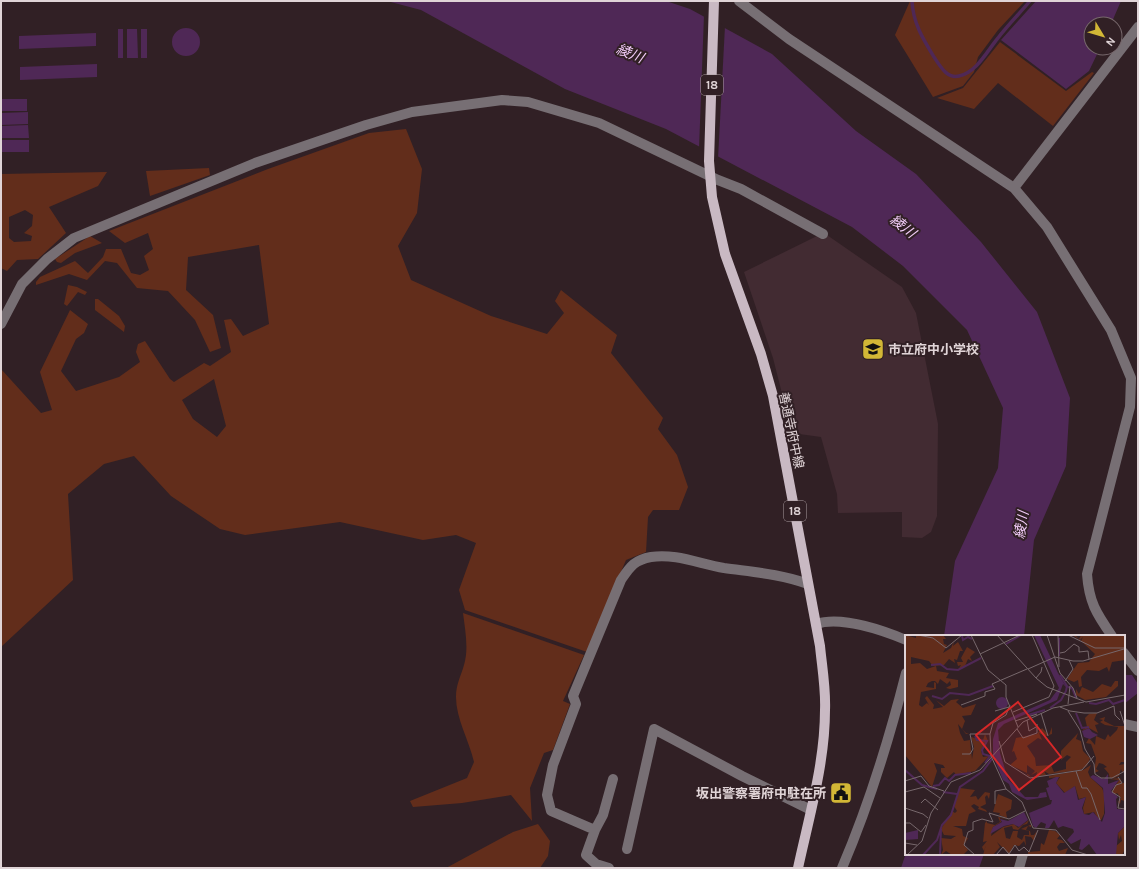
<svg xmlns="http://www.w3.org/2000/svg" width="1139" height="869" viewBox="0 0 1139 869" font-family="Karla,'Noto Sans JP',sans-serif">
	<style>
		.built { fill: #422b32 }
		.green { fill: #622d1b; fill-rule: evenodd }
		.water { fill: #4f2856 }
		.pier { fill: #312025 }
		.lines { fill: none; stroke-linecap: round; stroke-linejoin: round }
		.stream { stroke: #4f2856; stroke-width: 3.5 }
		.minor { stroke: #776f74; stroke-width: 10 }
		.major { stroke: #c9b9c3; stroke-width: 10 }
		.labels { text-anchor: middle; stroke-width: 4; stroke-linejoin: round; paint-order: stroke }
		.shield { fill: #312025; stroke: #ac9ea2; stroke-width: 1 }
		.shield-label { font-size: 12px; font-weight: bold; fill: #e0d4d7 }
		.poi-label { font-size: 13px; font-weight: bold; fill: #e0d4d7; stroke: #312025; text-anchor: start }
		.street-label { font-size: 13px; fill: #e0d4d7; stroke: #312025 }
		.water-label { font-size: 14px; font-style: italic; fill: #f5cffc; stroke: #312025 }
		.inset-river { fill: none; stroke: #4f2856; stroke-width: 2 }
		.inset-road { fill: none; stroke: #77686c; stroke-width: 1 }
		.view { fill: #d62828; fill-opacity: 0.15; stroke: #d62828; stroke-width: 2 }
		.inset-edge { fill: none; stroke: #e0d4d7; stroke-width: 2 }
	</style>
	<rect width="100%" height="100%" fill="#312025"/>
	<path class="built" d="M827 235 902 287 916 313 938 424 937 516 931 532 922 538 902 537V512L838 513 837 494 821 437 792 433 773 358 744 272 817 236Z"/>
	<path class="green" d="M910 1H1025L998 30 978 57 974 72 963 86 933 97 895 35Z
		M1000 42 1066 91 1092 72 1094 73 1053 126 998 83 974 109 937 98 963 88Z
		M406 129 422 169 417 213 398 246 411 280 491 316 547 334 564 313 555 301 561 290 617 335 611 353 663 418 658 429 677 455 688 487 679 510H653L648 517 646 552 626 560 587 652 465 610 459 590 476 543 456 535 423 540 340 522 245 535 220 529 171 496 134 456 104 464 68 494 73 580 1 647V369L41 413 52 410 40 372 70 310 88 324 84 333 76 339 61 371 76 391 119 377 140 362 136 352 138 344 145 341 170 379 174 382 204 363 210 366 231 352 224 320 231 319 243 336 269 324 259 245 188 257 186 290 213 315 221 348 210 352 195 320 168 291 137 288 117 263 105 261 87 280 69 274 36 285V282L40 277 75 261 88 273 103 257 106 249H121L131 273 140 275 149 270 144 256 153 249 148 233 125 243 109 231 268 169 369 133ZM214 379 226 426 217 437 193 419 182 400Z
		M209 168 210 175 150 196 146 171Z
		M107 172 98 186 49 207 66 233 38 259 17 260 7 271 1 268V174ZM25 210 33 215 32 226 24 233 32 236 31 241 14 242 9 238V217Z
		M90 236 102 243 75 253 61 263 57 262 55 259Z
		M68 285 77 287 87 292 85 295 78 292 67 306 64 304Z
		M95 299H98L119 316 125 326 124 332 95 310Z
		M463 613 584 655 563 701 570 704 553 750 544 753 530 788 532 821 511 795 462 803 413 807 410 801 467 778 474 762C469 740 456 719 456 697 456 684 461 676 464 665 469 649 465 629 463 613Z
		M538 824 550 841 548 856 540 868H446L513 832Z"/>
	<path class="water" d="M387 1H666L690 9 772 54 856 131 916 174 981 242 1037 312 1070 398 1066 466 1034 540 1024 636H944L955 561 998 468 1003 408 967 330 903 266 852 227 666 129 565 89 421 10Z
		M1036 1H1121L1111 24H1091V48H1100L1089 71 1066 89 1001 40Z
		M172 42a14 14 0 1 1 28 0a14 14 0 1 1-28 0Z
		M118 29H123V58H118Z
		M127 29H137L138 58H127Z
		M141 29H147V58H141Z
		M96 33V46L19 49V36Z
		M97 64V77L20 80V67Z
		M1 99H27V111H1Z
		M28 112V124L1 125V113Z
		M28 125 29 138H1V126Z
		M1 140H29V152H1Z
		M1126 675H1132L1138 684V693L1124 704V681Z
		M906 853V854H984L979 868H901Z"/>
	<path class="pier" d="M704 15 725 26 718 159 699 149Z"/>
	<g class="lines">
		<path class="stream" d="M912 1C913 23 923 39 934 57 940 66 947 79 959 76 977 72 987 51 998 38 1008 25 1020 13 1030 1"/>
		<path class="minor" d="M739 1 789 39 1014 188 1047 227 1111 330 1131 378 1130 407 1087 574C1089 602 1096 613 1112 636
			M1014 188 1138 27
			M1 324 22 284 47 259 74 238 255 163 366 125 412 112 502 100 528 102 599 123 718 180 741 189 823 234
			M816 624C841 616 882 630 906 640
			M1124 653 1138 671
			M1124 724 1138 727
			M595 830 603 815 613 779
			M627 849 654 729 742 776 811 810
			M609 868 596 864 586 855 595 830 551 811 547 795 553 765 576 704 573 696 621 580C630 567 634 560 651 557 675 553 700 564 724 568 752 572 781 574 808 584
			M842 868C869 805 889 740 906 673
			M1019 868 1023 854"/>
		<path class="major" d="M714 1 709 161 712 197 725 254 761 354 773 396 820 646C822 667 826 689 825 710 825 763 809 817 798 868"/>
	</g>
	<defs>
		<g id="school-square" transform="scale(1.15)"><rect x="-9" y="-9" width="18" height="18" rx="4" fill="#d2b736" stroke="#312025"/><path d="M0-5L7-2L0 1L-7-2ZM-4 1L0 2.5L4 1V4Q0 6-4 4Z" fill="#111"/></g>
		<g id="civic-square" transform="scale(1.15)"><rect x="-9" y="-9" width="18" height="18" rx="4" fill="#d2b736" stroke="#312025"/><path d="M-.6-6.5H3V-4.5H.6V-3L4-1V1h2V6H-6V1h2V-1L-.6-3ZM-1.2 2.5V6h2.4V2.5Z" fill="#111"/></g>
	</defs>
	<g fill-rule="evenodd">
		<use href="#school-square" x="873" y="349"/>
		<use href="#civic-square" x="841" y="793"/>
	</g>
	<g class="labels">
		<g class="shield">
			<rect x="701" y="75" width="22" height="20" rx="3"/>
			<rect x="784" y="501" width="22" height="20" rx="3"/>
		</g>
		<g class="shield-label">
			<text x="712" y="89">18</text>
			<text x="795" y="515">18</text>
		</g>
		<g class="poi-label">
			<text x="888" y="354">市立府中小学校</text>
			<text x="826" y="798" text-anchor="end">坂出警察署府中駐在所</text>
		</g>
		<g class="street-label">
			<text transform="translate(792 430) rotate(78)" y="5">善通寺府中線</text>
		</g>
		<g class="water-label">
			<text transform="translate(630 53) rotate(22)" y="5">綾川</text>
			<text transform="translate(903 226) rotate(38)" y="5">綾川</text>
			<text transform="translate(1021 525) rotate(-81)" y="5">綾川</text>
		</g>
	</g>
	<g transform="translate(905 635)">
		<rect width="220" height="220" fill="#312025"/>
		<path d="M0 0 11 3V0H38L41 4H38L39 9 42 10 38 18 46 13 49 6 48 11 53 7 58 16H55L52 25 49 24 50 28 44 24 39 30 28 31 24 26 6 22V29L15 28 22 34 31 31 32 36 44 38 41 43 53 45V52L45 54 41 53 46 50 45 46 42 49 35 44 33 49 30 46H27L23 48 21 52 29 53V47L31 48V54L16 57 14 70 17 72 22 68 24 70 20 63 22 61 29 70 28 74 38 72 31 65 39 71 46 65 54 64 51 67 58 73 71 69 66 80 57 81 60 86 57 94 61 98H64L61 99 53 89 55 98 59 106 65 105 67 124 69 112 66 102 78 105 80 99 83 106 76 116 78 122 84 121 70 136 51 140 49 137 42 143 36 137V133H40L38 130 29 128 32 136 27 152 0 120ZM173 0 171 1 174 4 176 0H220V25L207 27 204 37 202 32 194 36 182 35 176 42 177 51 174 52 173 45 169 47 162 44 173 28 184 27 190 19 176 6 178 2 175 5 169 1ZM62 12 70 17 65 22 67 26 63 24 60 31 53 35 56 30 53 31 52 27H58L56 23ZM210 46H213V51L201 62 180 65 171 60V54L174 59 177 52 188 57 197 49 206 52ZM192 78 189 85 194 89 190 90 193 98 184 93 176 96 182 92 180 83 184 79ZM200 82 199 86 209 91H220V127H216L214 130 220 129 219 136 217 137 216 134 214 141 209 143H205L204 140 203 143 204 139 199 133 202 132 198 129 194 128 191 134 194 136 189 138 191 123 186 109 181 108 184 103 190 110 191 101 200 105 203 99 199 93 205 102 212 95 213 92 200 90 195 87 198 85 194 84ZM147 92V99L141 101 134 98 137 105 133 103 122 111 130 123 131 131 146 130 149 137 161 134V127L166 122 162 120 156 125V116L173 98 171 104 176 106 178 116 185 123 182 131 175 135 144 139 139 136 141 140 131 142 132 137 126 140 130 136 122 130V139L124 140 126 142 122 140V138L105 130 112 124 109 116 107 117 111 103 132 99 137 93 144 100ZM186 130 183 137 185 142 197 153 199 158V179L195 187 189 177 179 179 178 173 181 162 174 164 170 151 160 158 151 148 155 142 144 143V141L178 135ZM215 143 217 148H220V166L216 165 215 169 213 167 216 163 212 158 209 160 207 156 214 145 204 144ZM55 153 70 155 65 162 71 161 73 165 80 157 85 158 84 164 82 160 80 162 81 169 75 172 81 175 82 177 73 174 74 172 69 169 66 171 71 176 64 179 61 191H48L57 194 58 201 63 203 59 210 63 215 59 219 47 220 41 216 36 220 38 215 36 203 46 204 51 201 39 200 36 194 47 176 50 178 52 176 49 171ZM93 159 107 165 106 174 101 177 102 183 94 180 95 178 88 177ZM93 182 104 184 95 183 96 187 88 192 86 201 98 192 109 189 113 193 124 185 122 189 118 190 113 195 108 194 107 191 99 193 101 203 105 204 108 196H113L112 202 117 205 119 200H124V196L116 194 125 190H126V192L123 191 121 195 125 196 126 200H129L132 196 129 206 126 202 120 201 121 211 119 206 114 211 109 210 104 219 92 207 95 212 88 220H78L81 210 79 216 77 212 82 206 78 207 80 188 82 186V188L90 190 95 187ZM220 191V214L217 220H211V211L217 206 216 200 214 205 213 198ZM144 195 150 196 155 200 152 204 157 205 160 208H155L152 212 154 216 163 213 160 220H123V217L135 216 136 208 139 210Z" fill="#622d1b"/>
		<path d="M129 0H135L153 38 160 50 164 52H161L158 49 152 65 99 89 93 95 95 118 103 144 120 162H133L135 158 141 157 142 162 122 165 107 157 104 149 98 145 88 121V104L93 88 145 65 154 53ZM91 68a6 6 0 1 1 12 0a6 6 0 1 1-12 0ZM184 93 187 97 193 100 185 104 179 102 177 96ZM203 139V149L214 145 206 156 213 162 211 164 212 174 220 175V191L213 198 211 220H192L184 209 177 215 174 214 176 204 166 209 162 205 169 197 168 194 158 191 153 193 149 185 144 193H140L141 189 136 187 131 193 128 191 124 178 146 169 147 165H145L141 153 144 152 142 146 151 142H154L151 148 159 158 170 151 173 165 181 162 177 173 179 179 184 180 188 177 197 187 200 178 198 153 185 142 188 140 199 144ZM119 177 123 185 114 192 108 189 99 191 85 199 88 192 97 187 95 184 103 186ZM13 195V204L0 205V198Z" fill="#4f2856"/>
		<path class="inset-river" d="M57 1 58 5 63 2 67 4M154 3V21M101 9 116 0M26 30 35 29 42 34 53 35 76 23M163 52 167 53 171 63M27 61 37 64 45 58 64 60 88 51M184 68 191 69 204 65 208 69 220 65M145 73 156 65 161 56 162 51 155 40M171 78 177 93 184 92M123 80 140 75M70 101 72 105 82 106 77 115 78 119 85 121 80 128M0 135 17 150 32 154M28 151 34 150 40 143 44 146 50 140 66 138M38 157 52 159M18 220 32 205 37 190 46 180 55 152 78 136 87 124M35 220 36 194"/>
		<path class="inset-road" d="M13 0 28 3 41 13 57 0M66 0 83 35 101 50V62L113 92M92 0 131 43 142 52 181 67 220 60M142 0 155 38 168 53 172 63M153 0 154 32M163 0 190 13H220M155 18 160 17 169 9 174 12V17L183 16 184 24M75 19 115 0M123 34 150 22 168 26H178L219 14M131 43 136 37 137 32M160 46 168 34 164 25M163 69 165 51M56 70 80 61V57L90 54 87 49 122 34M155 72 165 76 179 78H192L209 71 210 80 215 85M90 76 104 72M163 76 175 95 180 114 189 129 190 139 196 143H207L220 136M215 76 220 91M108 77 144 62 149 51 127 0M136 78 143 101M122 85 124 96 131 92M110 86 132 79M112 94 118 103 132 98V89M94 106 100 127 125 143 177 135 189 121M57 119H65L68 114 65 99H85M86 121 85 99 88 88 101 80 105 70M86 121 101 154 117 167 128 193 151 195 167 215 183 220M171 136 177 153H182L186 159 195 185M213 142 217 148 211 150 207 157 215 162 213 173 220 174M0 146 16 141 24 151 39 156M0 157 19 152 35 163M16 168 20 164 33 175M90 169V156L101 154M0 173 18 179 23 183M0 188H5L16 197 21 190M0 208 12 210M2 220 17 206 26 178 46 147 75 135 118 87 148 73 179 67M70 220 59 210 63 197 68 195V187L77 184 88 187 84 178 104 184 120 176M91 220 98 212 104 219 110 210 114 216 119 212 124 217 133 195"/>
		<path class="view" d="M113 67 156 122 114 155 71 100Z"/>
		<rect width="220" height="220" class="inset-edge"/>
	</g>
	<rect width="1139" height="869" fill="none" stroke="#e0d4d7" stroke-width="4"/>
	<g transform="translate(1103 36) rotate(128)"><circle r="19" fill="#312025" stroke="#77686c"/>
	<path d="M0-3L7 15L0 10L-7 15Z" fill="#d2b736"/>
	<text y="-6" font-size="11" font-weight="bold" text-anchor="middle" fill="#e0d4d7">N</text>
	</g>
</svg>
